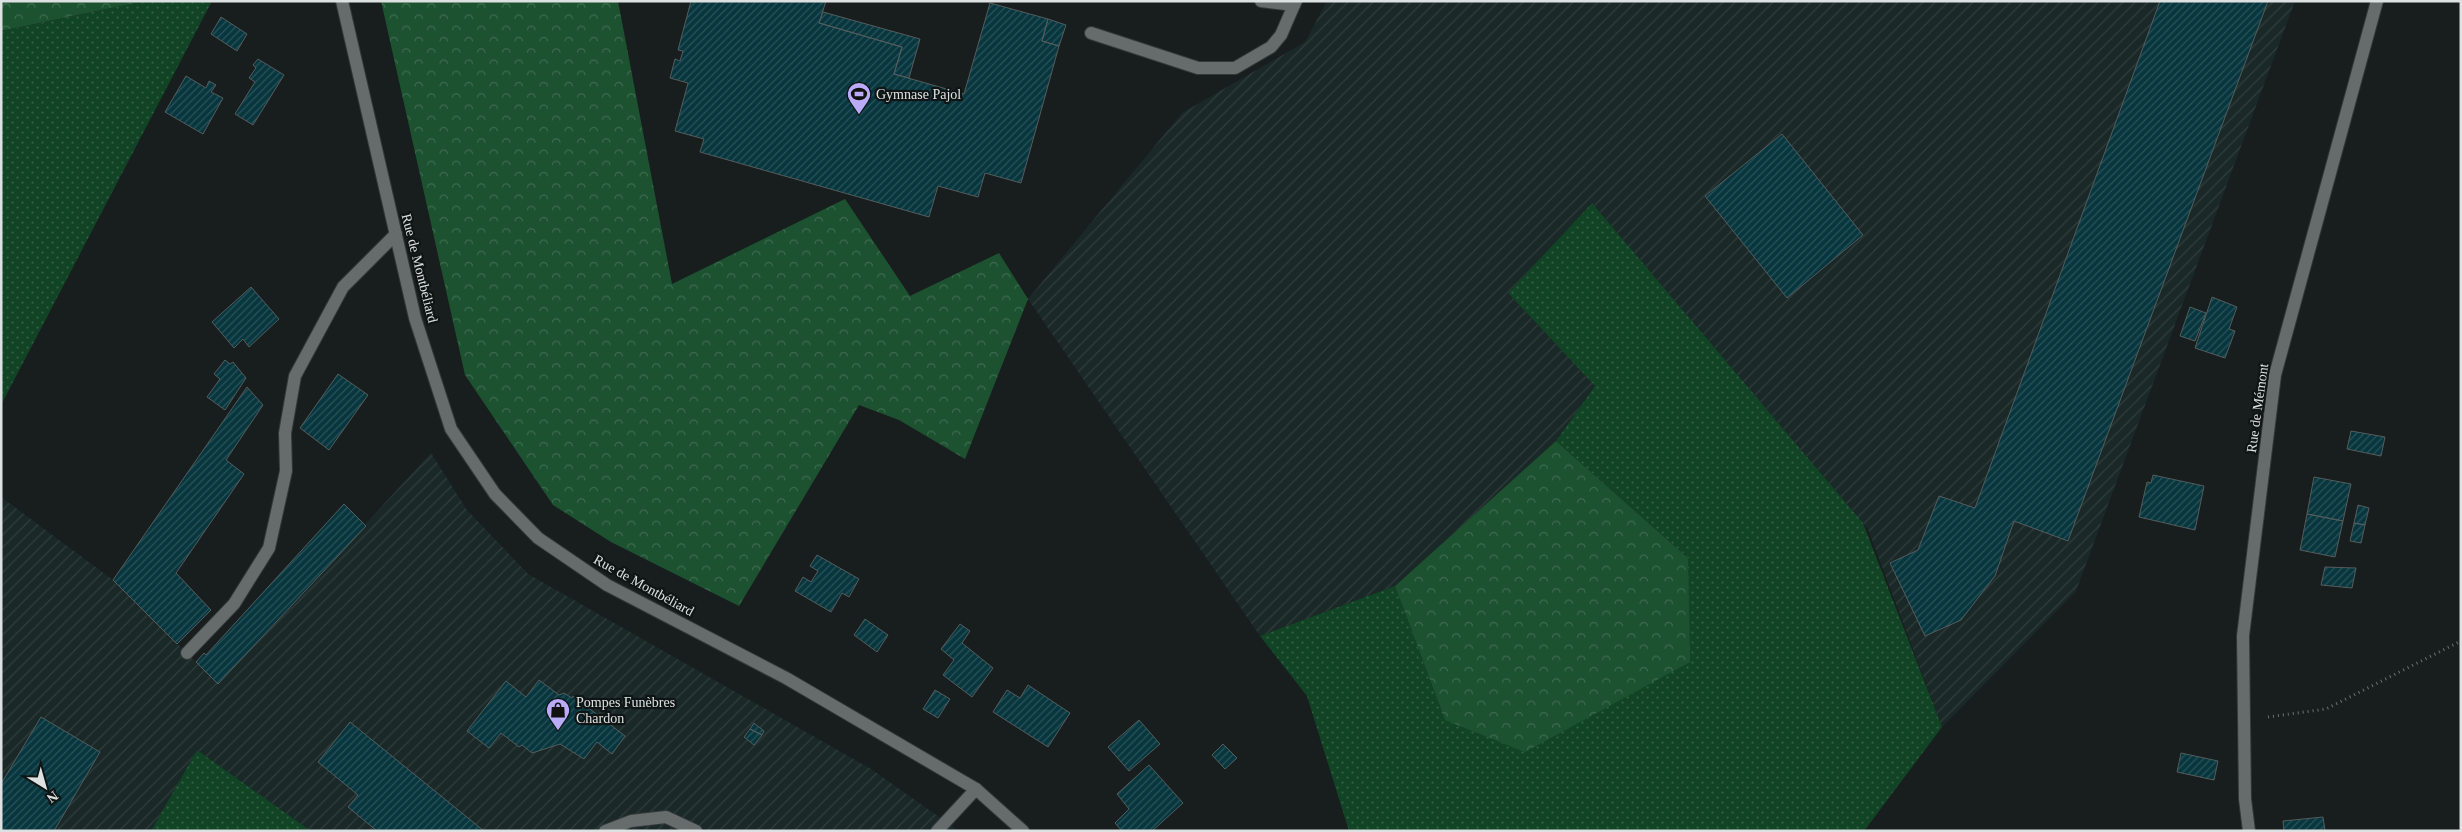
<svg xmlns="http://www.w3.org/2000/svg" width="2462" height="832" viewBox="0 0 2462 832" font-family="'Times New Roman',serif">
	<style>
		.industrial { fill: url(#industrial-furrows) }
		.grass { fill: url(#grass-dots) }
		.forest { fill: url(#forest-crowns) }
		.building { fill: url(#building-hatch); stroke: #555c5d }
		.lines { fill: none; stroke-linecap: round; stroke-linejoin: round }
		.service-casing { stroke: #343838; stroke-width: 14 }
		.minor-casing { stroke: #343838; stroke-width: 14 }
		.tertiary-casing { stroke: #343838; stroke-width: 14 }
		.path { stroke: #696f6f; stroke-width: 3; stroke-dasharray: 1 4; stroke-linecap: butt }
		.service { stroke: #656c6b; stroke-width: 12 }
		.minor { stroke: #656c6b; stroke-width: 12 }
		.tertiary { stroke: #656c6b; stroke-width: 12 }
		.labels { text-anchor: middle; stroke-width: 4.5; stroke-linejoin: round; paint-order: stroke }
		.poi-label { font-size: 14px; fill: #dde1e1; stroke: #0f1514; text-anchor: start }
		.street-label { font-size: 14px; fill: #dde1e1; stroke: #0f1514 }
	</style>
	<defs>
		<pattern id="industrial-furrows" width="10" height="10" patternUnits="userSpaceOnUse" patternTransform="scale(1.25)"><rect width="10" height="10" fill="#1b2828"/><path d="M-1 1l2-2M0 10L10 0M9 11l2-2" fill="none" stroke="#313d3d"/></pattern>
		<pattern id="grass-dots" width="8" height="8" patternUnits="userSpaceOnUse" patternTransform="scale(1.25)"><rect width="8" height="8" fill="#114425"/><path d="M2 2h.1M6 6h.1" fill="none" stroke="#335f44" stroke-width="1.8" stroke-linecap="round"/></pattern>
		<pattern id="forest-crowns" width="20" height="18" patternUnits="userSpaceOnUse" patternTransform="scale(1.25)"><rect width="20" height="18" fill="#1c5230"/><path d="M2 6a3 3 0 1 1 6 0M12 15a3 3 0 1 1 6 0" fill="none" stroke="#3d6b4e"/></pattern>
		<pattern id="building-hatch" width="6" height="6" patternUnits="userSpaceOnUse" patternTransform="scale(1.25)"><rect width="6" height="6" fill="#07363e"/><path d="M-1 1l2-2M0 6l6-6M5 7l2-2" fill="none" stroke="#2b535a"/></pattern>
	</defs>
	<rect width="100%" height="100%" fill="#181e1e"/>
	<path class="industrial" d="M1327 1H2295L2076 591 1942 727 1868 529 1592 203 1508 293 1595 386 1556 441 1395 586 1260 636 1028 299 1182 113 1305 42Z
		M431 453 467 510 528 574 871 769 959 831H311L197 750 151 831H1V497L113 580 218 684Z"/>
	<path class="grass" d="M145 1H212L1 405V31Z
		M1592 203 1863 523 1942 727 1864 831H1349L1307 696 1260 636 1395 586 1445 720 1688 558 1556 441 1595 386 1508 293Z
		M197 750 311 831H151Z"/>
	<path class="forest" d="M1 1H145L1 31Z
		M381 1H618L672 284 845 199 910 296 999 253 1028 299 965 459 899 420 859 405 739 606 611 542 553 505 465 375Z
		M1556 441 1688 558 1690 662 1525 752 1445 720 1395 586Z"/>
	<path class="building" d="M691 1H826L819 23 902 47 894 74 964 94 990 3 1048 19 1042 41 1059 46 1021 183 985 173 978 197 938 186 929 217 700 152 704 139 675 131 688 83 670 78 675 59 680 61 683 51 678 50Z
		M2160 1H2268L2068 541 2014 521 1995 576 1961 620 1925 636 1890 563 1918 550 1939 496 1975 508Z
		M823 12 920 39 909 78 894 74 902 47 819 23Z
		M221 17 247 34 237 51 211 34Z
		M1048 19 1066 25 1059 46 1042 41Z
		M258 59 284 75 253 125 235 114 255 82 249 78 256 68 253 65Z
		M186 76 206 88 209 81 216 85 211 92 223 98 203 134 165 112Z
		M1782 134 1863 235 1787 298 1705 196Z
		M251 287 279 319 249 347 243 339 234 348 212 322Z
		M2212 297 2237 307 2229 329 2235 331 2225 358 2195 348Z
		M2190 307 2206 313 2195 341 2180 336Z
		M225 360 230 364 233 362 246 378 225 410 207 397 220 379 214 374Z
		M338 374 368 395 329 450 300 428Z
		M247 387 263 405 226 460 244 474 176 573 211 610 177 644 113 580Z
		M2351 431 2385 437 2381 456 2347 449Z
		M2153 475 2204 486 2195 530 2139 517 2147 482 2151 483Z
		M2314 477 2351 484 2343 521 2307 514Z
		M344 504 366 526 218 684 196 662 204 653 206 655Z
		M2358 505 2369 508 2365 525 2354 523Z
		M2307 514 2343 521 2335 557 2300 550Z
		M2354 523 2365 525 2361 543 2350 541Z
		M817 555 859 579 849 597 842 593 831 612 795 591 803 577 811 582 818 571 810 566Z
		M2325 567 2356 568 2352 588 2321 585Z
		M865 619 888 635 877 652 854 635Z
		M960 624 970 631 962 643 993 668 972 697 943 675 954 660 941 649Z
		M539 680 559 695 564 693 572 698 573 696 625 736 612 754 597 742 584 759 560 744 532 753 522 745 519 747 501 733 489 748 467 731 506 681 526 697Z
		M1028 685 1070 713 1048 747 993 712 1007 690 1020 698Z
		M935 690 950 699 938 718 923 709Z
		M41 717 100 752 54 831H1V784Z
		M1139 720 1160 744 1129 771 1108 747Z
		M350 722 484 831H377L348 807 358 795 318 762Z
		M754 723 764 731 762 735 750 729Z
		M750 729 762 735 754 745 744 737Z
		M1223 744 1237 758 1225 769 1212 755Z
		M2181 753 2218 761 2214 780 2177 772Z
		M1149 765 1183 803 1152 831H1122L1115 823 1129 809 1117 794Z
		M2323 817 2325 831H2284L2283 821Z"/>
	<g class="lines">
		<g class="service-casing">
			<path id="service" d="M1091 33 1198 68H1235L1271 47 1281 35 1294 5 1261 1
				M187 653 234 604 269 548 286 471 285 433 295 376 343 287 396 234"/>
		</g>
		<g class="minor-casing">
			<path id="minor" d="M1294 5 1296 1
				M605 831 631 821 666 817 696 831
				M937 831 976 789
				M2249 831 2245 799 2243 636 2275 375 2377 1"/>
		</g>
		<g class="tertiary-casing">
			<path id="tertiary" d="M342 1 415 318 451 429 495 494 538 538 607 585 786 678 976 789 1023 831"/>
		</g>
		<path class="path" d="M2268 717 2326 709 2461 641"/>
		<use href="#service" class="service"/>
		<use href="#minor" class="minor"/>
		<use href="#tertiary" class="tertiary"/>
	</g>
	<defs>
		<g id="stadium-pin" transform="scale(1.25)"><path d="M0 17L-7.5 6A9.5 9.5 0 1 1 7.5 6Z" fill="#b9abf7" stroke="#0f1514"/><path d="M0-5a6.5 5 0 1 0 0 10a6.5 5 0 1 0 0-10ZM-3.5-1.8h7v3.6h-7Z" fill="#111"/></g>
		<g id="shop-pin" transform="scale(1.25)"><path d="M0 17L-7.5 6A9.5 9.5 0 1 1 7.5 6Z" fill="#b9abf7" stroke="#0f1514"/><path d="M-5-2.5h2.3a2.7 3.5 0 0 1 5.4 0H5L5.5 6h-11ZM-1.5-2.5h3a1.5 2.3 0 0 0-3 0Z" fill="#111"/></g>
	</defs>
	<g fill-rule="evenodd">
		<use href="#stadium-pin" x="859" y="94"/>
		<use href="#shop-pin" x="558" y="710"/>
	</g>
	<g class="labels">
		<g class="poi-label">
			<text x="876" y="99">Gymnase Pajol</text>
			<text x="576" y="707">Pompes Funèbres<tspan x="576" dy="16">Chardon</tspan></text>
		</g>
		<g class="street-label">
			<text transform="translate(420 268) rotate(76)" y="5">Rue de Montbéliard</text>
			<text transform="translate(2257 408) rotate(-82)" y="5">Rue de Mémont</text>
			<text transform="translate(644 585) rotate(29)" y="5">Rue de Montbéliard</text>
		</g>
	</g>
	<rect width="2462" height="832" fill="none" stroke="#dde1e1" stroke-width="5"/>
	<g transform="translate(45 787) rotate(143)" stroke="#0f1514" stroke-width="4" paint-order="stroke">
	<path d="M0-4L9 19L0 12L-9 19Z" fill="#dde1e1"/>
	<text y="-8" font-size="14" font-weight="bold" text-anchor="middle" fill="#dde1e1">N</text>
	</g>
</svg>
